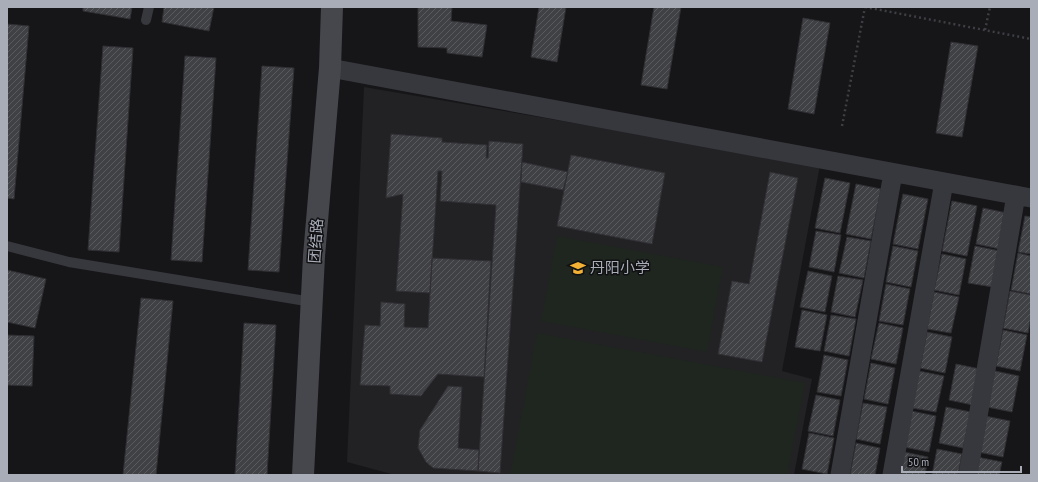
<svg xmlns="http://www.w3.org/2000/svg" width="1038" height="482" viewBox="0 0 1038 482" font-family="'PT Sans Narrow','Noto Sans SC',sans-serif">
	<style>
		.built { fill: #222225 }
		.garden { fill: #1e261f }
		.building { fill: url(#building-hatch); stroke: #303034 }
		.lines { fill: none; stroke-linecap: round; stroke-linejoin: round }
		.path { stroke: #3d3f44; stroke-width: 2.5; stroke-dasharray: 2 3; stroke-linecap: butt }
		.service { stroke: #37383d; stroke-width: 10 }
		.minor { stroke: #37383d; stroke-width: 19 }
		.secondary { stroke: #45474d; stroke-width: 22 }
		.labels { text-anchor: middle; stroke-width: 3; stroke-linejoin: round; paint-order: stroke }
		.street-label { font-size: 15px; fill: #a8adb8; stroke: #111113 }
		.poi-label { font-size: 15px; fill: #a8adb8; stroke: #111113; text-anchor: start }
	</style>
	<defs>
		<pattern id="building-hatch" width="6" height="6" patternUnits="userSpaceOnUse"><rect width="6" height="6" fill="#404145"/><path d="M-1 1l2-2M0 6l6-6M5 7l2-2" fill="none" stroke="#595a5e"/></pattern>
	</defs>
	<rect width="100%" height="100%" fill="#161618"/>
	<path class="built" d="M364 87 820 165 782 371 812 379 794 475H395L347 462Z"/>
	<path class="garden" d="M557 236 723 267 707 352 541 321Z
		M537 333 805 383 787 475H510Z"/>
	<path class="building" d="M83 7H132L130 19 83 11Z
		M164 7H214L209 31 162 22Z
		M418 7H452L451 21 487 25 482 57 447 53V48L418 47Z
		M539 7H566L557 62 531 57Z
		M654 7H681L667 89 641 85Z
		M803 18 830 23 814 114 788 109Z
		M7 24 29 26 14 199 7 198Z
		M951 42 978 46 962 137 936 133Z
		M103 46 133 48 119 252 88 250Z
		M185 56 216 58 202 262 171 260Z
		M262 66 294 68 279 272 248 270Z
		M391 134 442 138V142L487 145 486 158H488L489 141 523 144 500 473 478 471 496 205 440 201 442 171H438L430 293 396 291 403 194 386 198Z
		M571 155 665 173 652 244 557 226Z
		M522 162 568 172 563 190 521 182Z
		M770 172 798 178 762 362 718 354 732 281 749 284Z
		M825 178 850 183 840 233 815 228Z
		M856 184 881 189 871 239 846 234Z
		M903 194 928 199 918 249 893 244Z
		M952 201 977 206 967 256 942 251Z
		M983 208 1007 213 1000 249 976 244Z
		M1025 216 1031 217V254L1018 252Z
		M816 231 841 235 834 272 809 267Z
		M847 237 871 241 864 278 839 273Z
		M893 246 918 251 911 287 886 282Z
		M975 246 1000 251 993 287 968 283Z
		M1018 253 1031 256V294L1011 290Z
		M942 254 966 259 959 295 934 290Z
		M432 258 491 261 484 377 438 374 421 396 390 394V386L360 385 365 325 380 326 381 302 405 304 404 327 428 328Z
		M7 270 46 279 35 328 7 322Z
		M808 271 832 276 825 312 800 307Z
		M838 276 863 280 855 317 831 312Z
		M886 284 910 289 903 325 879 321Z
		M1010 291 1031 295V316L1028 333 1003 328Z
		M934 292 959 297 951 333 927 329Z
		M141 298 173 301 156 475H123Z
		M802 310 827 315 820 351 795 347Z
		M831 315 856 319 849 356 824 351Z
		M244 323 276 325 267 475H235Z
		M879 323 903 328 896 364 871 359Z
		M1003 330 1027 335 1020 371 996 366Z
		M927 332 952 337 945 373 920 368Z
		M7 335 34 336 32 386 7 385Z
		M824 355 848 360 841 396 817 392Z
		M871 363 895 368 888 404 864 399Z
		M956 364 980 369 973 405 949 400Z
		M919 371 944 376 936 412 912 408Z
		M995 371 1019 376 1012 412 987 407Z
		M448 386 462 387 458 448 479 450 478 471 433 468 426 462 418 448 420 430Z
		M816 395 840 400 833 436 808 431Z
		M863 403 887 407 880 444 856 439Z
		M946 407 971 412 963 448 939 443Z
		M911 411 936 416 929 452 904 447Z
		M985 416 1010 421 1003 457 978 452Z
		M809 433 834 438 827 474 802 469Z
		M856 443 880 448 875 475H850Z
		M937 449 962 454 958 475H932Z
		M904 452 928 457 925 475H899Z
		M977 457 1002 462 999 475H974Z"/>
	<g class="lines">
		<path class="path" d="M865 7 1031 39
			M985 30 990 7
			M842 126 865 7"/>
		<path class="service" d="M146 20 149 7
			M7 246 69 262 312 302"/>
		<path class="minor" d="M330 68 1031 198
			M840 475 893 173
			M892 475 944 182
			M968 475 1016 195"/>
		<path class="secondary" d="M303 475 314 256 330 68 332 7"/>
	</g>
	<defs>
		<g id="school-bare" transform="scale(1.2)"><path d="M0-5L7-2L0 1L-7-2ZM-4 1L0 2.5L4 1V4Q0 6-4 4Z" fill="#f2b134" stroke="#111113" stroke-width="2.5" paint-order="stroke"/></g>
	</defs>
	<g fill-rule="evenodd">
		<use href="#school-bare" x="578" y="268"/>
	</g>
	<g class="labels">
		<g class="street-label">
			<text transform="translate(316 241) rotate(-86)" y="5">团结路</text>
		</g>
		<g class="poi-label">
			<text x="590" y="273">丹阳小学</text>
		</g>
	</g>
	<rect width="1038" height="482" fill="none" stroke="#a8adb8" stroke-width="16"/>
	<path d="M902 466v6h119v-6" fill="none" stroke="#a8adb8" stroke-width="2"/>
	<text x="908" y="466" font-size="12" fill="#a8adb8" stroke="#111113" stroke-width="3" paint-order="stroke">50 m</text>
</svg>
